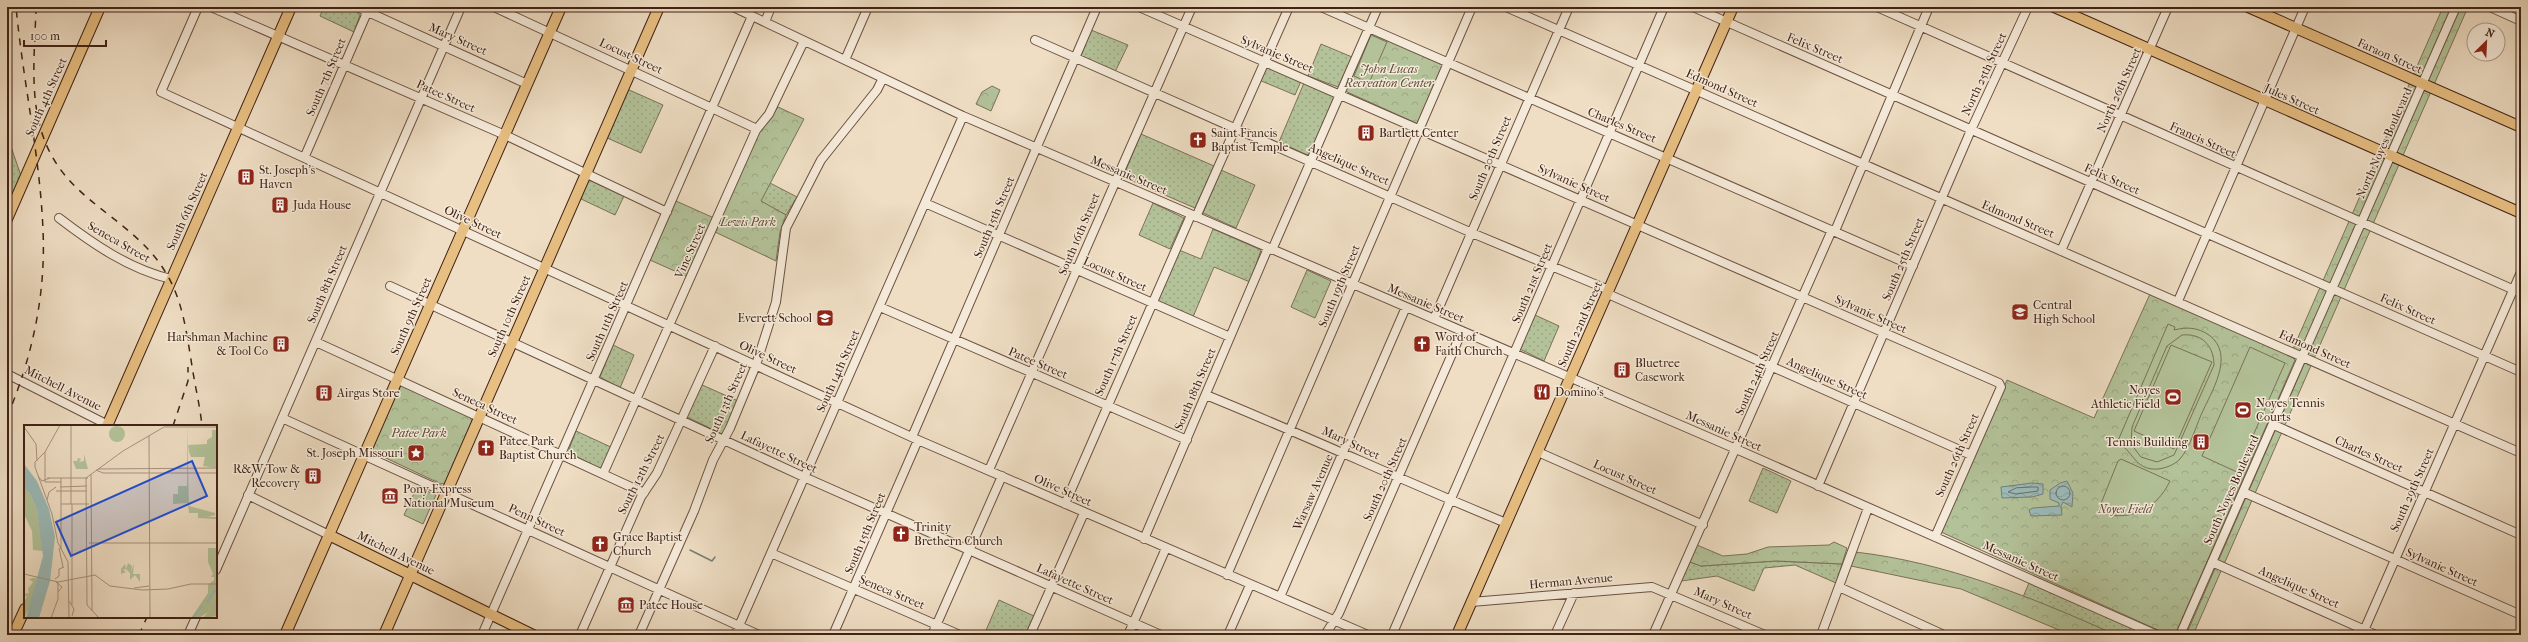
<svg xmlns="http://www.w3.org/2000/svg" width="2528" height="642" viewBox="0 0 2528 642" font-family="'IM FELL French Canon',serif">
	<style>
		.grass { fill: url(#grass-dots); stroke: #7a7258 }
		.forest { fill: url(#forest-crowns); stroke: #7a7258 }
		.garden { fill: #b3c299; stroke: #7a7258; fill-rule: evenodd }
		.water { fill: url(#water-waves); stroke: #777e78 }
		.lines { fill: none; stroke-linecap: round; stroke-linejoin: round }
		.shore { stroke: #6e6e68; stroke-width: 1 }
		.stream { stroke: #777e78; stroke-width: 1.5 }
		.minor-casing { stroke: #6c5142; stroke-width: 10 }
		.major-casing { stroke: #402216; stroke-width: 12 }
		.minor { stroke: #f5ead9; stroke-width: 8 }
		.major { stroke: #e8bf82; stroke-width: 10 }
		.rail { stroke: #402216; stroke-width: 1.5; stroke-dasharray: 7 7; stroke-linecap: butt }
		.labels { text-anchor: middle; stroke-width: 3; stroke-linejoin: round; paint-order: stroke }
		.street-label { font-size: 12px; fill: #402216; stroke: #f5ead9 }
		.park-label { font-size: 12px; font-style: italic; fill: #5d4a37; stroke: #f5ead9 }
		.poi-label { font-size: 12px; fill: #402216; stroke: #f5ead9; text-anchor: start }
		.inset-river { fill: none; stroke: #9bbbb9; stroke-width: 2 }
		.inset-road { fill: none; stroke: #a9937e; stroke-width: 1 }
		.view { fill: #1d4ed8; fill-opacity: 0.15; stroke: #1d4ed8; stroke-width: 2 }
		.inset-edge { fill: none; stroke: #402216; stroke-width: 2 }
	</style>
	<defs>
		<pattern id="grass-dots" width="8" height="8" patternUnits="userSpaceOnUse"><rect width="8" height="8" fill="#b3c299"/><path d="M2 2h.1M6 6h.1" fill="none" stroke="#9ba683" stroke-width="1.8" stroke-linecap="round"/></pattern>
		<pattern id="forest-crowns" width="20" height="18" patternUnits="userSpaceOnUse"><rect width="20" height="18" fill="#b3c299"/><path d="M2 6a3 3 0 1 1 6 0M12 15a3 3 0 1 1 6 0" fill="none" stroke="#9ba683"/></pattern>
		<pattern id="water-waves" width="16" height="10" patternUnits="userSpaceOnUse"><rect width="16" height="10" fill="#9bbbb9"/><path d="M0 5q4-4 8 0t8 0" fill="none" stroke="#87a09e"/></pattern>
	</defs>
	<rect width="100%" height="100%" fill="#efdec4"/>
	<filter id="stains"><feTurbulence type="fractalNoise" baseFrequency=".005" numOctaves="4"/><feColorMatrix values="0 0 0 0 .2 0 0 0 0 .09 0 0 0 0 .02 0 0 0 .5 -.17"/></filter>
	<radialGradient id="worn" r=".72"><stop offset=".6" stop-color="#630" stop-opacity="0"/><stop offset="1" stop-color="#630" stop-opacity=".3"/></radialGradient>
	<path class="grass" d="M324 7H350L361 12 354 32 320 16Z
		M1091 30 1128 45 1115 72 1081 56Z
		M1321 44 1352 57 1338 87 1308 76Z
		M1267 67 1301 81 1295 95 1259 80Z
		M1304 83 1334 97 1311 153 1307 155 1279 142Z
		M627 89 663 105 641 153 605 137Z
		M1141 134 1214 166 1195 208 1123 177Z
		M7 135 21 176 7 208Z
		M1221 170 1255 185 1236 228 1203 213Z
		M589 180 624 196 615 215 579 198Z
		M770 183 797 197 786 215 760 201Z
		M1153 203 1184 218 1170 249 1139 235Z
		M1213 229 1261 250 1250 282 1214 267 1193 317 1160 302 1158 299 1179 250 1201 259Z
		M1535 315 1559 326 1544 361 1520 349Z
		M613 345 634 355 620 388 600 377Z
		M700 384 738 401 724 435 687 417Z
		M576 431 613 448 601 469 568 452Z
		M1763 468 1791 481 1777 513 1749 501Z
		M1776 561 1842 564 1836 583 1795 565 1764 568 1754 591 1717 576 1681 581 1690 562 1701 566Z
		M2029 583 2131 627 2127 635H2116L2023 597Z
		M999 600 1034 616 1025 635H984Z"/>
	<path class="forest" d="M2443 7H2468L2193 635H2186L2308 355 2293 349Z
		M1371 32 1444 64 1418 124 1345 91Z
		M992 86 1000 90 991 111 976 104 982 92Z
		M778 107 804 119 761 201 786 215 780 232 776 261 715 232 757 136Z
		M676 201 714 218 688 277 650 260Z
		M1307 270 1331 281 1315 318 1291 307Z
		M2150 294 2293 357 2295 360 2175 635H2169L1941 532 2007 380 2094 418Z
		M401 385 469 416 472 421 445 483 441 484 373 452 371 448Z
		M1834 542 1847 548 1842 564 1776 561 1701 566 1690 562 1697 545 1723 556 1747 554 1768 547 1829 545Z
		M1855 552C1945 562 2034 598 2116 635H2071L1961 589 1851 566Z"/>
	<path class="garden" d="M1371 35 1387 42 1369 83 1354 76Z
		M2168 324 2175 327 2174 330C2187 327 2197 327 2209 335 2236 355 2211 392 2201 415 2195 429 2190 447 2180 459 2174 465 2166 468 2158 469 2134 471 2133 449 2117 443ZM2182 335C2202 333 2214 346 2214 365L2174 455 2157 462 2141 457 2131 444 2132 427 2167 346Z
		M2171 345 2212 362 2174 449 2134 431Z
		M2250 347 2285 363 2237 472 2202 456Z
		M2121 459 2170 481C2157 509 2128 524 2098 511L2118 461Z
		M417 487 436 495 423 524 404 515Z"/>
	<path class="water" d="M2067 481 2073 493 2072 507 2063 502 2061 506 2062 515 2031 516 2029 510 2033 508 2059 506V503L2050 499V490L2060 483Z
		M2032 483 2043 484V494L2032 497 2002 498 2001 487Z"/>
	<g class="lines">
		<path class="shore" d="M2056 493a7 7 0 1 1 14 0a7 7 0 1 1-14 0Z
			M2032 487H2038V491L2016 494 2008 492 2016 488Z"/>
		<path class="stream" d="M690 550 712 561 715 557"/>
		<g class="minor-casing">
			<path id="minor" d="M198 7 161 92 918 440 1368 635
				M211 7 505 135 667 212
				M357 7 527 84
				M494 7 757 129
				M733 7 963 116 1736 449 2157 635
				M1139 7 1999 383 2001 387 1935 537
				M1321 7 1913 266
				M1506 7 2521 453
				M1693 7 2521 372
				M1877 7 2521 293
				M2490 7 2521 21
				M765 22 771 7
				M1035 40 1472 233 1609 290
				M845 60 868 7
				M305 156 369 8
				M925 203 1230 337
				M1196 217 1289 7
				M59 218C93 244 129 269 171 279
				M1835 231 1929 7
				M1272 250 1378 7
				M2061 251 2168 7
				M390 286 804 477 1161 635
				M1608 294 1971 455
				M2178 301 2305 7
				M880 307 1187 440
				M1434 319 1569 7
				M316 342 644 493
				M7 374 108 425
				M1206 395C1307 436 1406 482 1506 523
				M282 418 759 635
				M2274 425 2521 535
				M912 437 1097 7
				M1538 452 1703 525
				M989 470 1192 7
				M603 474 756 130 769 114 804 41
				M1818 486 1971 130 2028 7
				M2243 492 2521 615
				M248 495 329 535
				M1065 504 1191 215
				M1144 539 1268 248
				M771 553 960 635
				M2212 562 2376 635
				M216 570 461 7
				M1227 575 1472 7
				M1839 587 1944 635
				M1280 597 1406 307
				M1471 602 1652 587 1765 635
				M188 635 196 617
				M482 635 752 16
				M580 635 641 497 657 473 715 346
				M639 635 694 511 713 460 730 428 756 365 776 302 786 228 821 160 877 90 883 78
				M735 635 963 116
				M833 635 918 440
				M932 635 1002 476
				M1030 635 1084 513
				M1128 635 1166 548
				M1228 635 1250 585
				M1325 635 1339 613 1462 331
				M1392 635 1664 7
				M1555 635 1574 593
				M1653 635 1832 230
				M1821 635 1868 508
				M2180 635 2456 7
				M2362 635 2521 272"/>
		</g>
		<g class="major-casing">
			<path id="major" d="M2054 7 2521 213
				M2248 7 2521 127
				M7 219 100 7
				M107 426 291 7
				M329 535 533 635
				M13 635 25 609
				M285 635 561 7
				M384 635 659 7
				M1457 635 1733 7"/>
		</g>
		<use href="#minor" class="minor"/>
		<use href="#major" class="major"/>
		<path class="rail" d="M36 7C35 49 29 96 43 136 61 189 105 207 142 243 180 280 184 316 192 366 195 386 200 406 202 426
			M7 417C32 358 46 295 43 230 40 156 23 81 16 7
			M173 426 188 381V367
			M139 635 147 617"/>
	</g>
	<defs>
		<g id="building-square" transform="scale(0.9)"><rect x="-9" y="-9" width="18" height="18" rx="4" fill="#8f2418" stroke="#f5ead9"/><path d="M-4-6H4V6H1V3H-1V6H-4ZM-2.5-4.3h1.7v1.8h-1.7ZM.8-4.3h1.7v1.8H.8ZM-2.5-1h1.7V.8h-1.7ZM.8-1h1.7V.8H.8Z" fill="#fff"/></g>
		<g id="church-square" transform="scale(0.9)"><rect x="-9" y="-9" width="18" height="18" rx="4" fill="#8f2418" stroke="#f5ead9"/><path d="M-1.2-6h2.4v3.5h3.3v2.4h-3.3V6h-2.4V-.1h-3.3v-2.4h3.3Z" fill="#fff"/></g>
		<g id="school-square" transform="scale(0.9)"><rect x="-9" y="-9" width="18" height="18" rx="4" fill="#8f2418" stroke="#f5ead9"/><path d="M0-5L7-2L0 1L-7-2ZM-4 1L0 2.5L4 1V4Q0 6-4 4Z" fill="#fff"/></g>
		<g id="restaurant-square" transform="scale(0.9)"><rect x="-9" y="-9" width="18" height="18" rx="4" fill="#8f2418" stroke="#f5ead9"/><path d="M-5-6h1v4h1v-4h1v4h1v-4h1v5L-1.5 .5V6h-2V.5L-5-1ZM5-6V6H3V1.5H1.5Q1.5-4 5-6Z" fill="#fff"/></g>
		<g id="stadium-square" transform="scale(0.9)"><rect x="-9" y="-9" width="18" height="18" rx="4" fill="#8f2418" stroke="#f5ead9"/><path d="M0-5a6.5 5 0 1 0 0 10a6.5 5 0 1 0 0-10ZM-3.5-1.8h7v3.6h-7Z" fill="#fff"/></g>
		<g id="sight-square" transform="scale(0.9)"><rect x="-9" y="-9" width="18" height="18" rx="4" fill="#8f2418" stroke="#f5ead9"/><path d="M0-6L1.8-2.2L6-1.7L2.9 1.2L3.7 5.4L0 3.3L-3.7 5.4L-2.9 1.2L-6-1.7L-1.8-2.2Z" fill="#fff"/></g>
		<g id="museum-square" transform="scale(0.9)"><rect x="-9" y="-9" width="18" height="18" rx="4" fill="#8f2418" stroke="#f5ead9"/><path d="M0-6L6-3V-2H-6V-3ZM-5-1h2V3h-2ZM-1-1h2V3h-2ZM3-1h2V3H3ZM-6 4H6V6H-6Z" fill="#fff"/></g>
	</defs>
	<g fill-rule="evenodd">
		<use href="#building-square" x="1366" y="133"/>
		<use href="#church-square" x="1198" y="140"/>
		<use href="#building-square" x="246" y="177"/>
		<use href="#building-square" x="280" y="205"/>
		<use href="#school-square" x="2020" y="312"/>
		<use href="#school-square" x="825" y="318"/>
		<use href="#building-square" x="281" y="344"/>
		<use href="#church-square" x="1422" y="344"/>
		<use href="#building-square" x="1622" y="370"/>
		<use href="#restaurant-square" x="1542" y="392"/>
		<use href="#building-square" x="324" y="393"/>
		<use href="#stadium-square" x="2173" y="397"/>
		<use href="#stadium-square" x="2243" y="410"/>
		<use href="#building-square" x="2201" y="442"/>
		<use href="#church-square" x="486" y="448"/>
		<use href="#sight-square" x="416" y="453"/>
		<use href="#building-square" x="313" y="476"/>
		<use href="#museum-square" x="390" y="496"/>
		<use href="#church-square" x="901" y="534"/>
		<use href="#church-square" x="600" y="544"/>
		<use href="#museum-square" x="626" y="605"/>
	</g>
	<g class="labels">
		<g class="street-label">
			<text transform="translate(458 39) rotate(24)" y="4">Mary Street</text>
			<text transform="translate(1815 48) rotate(23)" y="4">Felix Street</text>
			<text transform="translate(1277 54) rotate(23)" y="4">Sylvanie Street</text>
			<text transform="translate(631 56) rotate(25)" y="4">Locust Street</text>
			<text transform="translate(2390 56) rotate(24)" y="4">Faraon Street</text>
			<text transform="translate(1984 74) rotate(-65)" y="4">North 25th Street</text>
			<text transform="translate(326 77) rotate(-67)" y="4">South 7th Street</text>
			<text transform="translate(1722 88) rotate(24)" y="4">Edmond Street</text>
			<text transform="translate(2119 90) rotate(-66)" y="4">North 26th Street</text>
			<text transform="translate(446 96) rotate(24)" y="4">Patee Street</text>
			<text transform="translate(46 97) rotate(-66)" y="4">South 4th Street</text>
			<text transform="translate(2292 99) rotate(24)" y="4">Jules Street</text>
			<text transform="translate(1622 125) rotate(23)" y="4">Charles Street</text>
			<text transform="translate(2203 140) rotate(24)" y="4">Francis Street</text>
			<text transform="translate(2384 143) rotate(-66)" y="4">North Noyes Boulevard</text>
			<text transform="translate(1490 158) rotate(-67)" y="4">South 20th Street</text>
			<text transform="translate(1349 164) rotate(24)" y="4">Angelique Street</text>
			<text transform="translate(1129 175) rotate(23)" y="4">Messanie Street</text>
			<text transform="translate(2112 179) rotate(24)" y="4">Felix Street</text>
			<text transform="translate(1574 183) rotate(24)" y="4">Sylvanie Street</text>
			<text transform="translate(187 211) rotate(-66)" y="4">South 6th Street</text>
			<text transform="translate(994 217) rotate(-67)" y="4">South 15th Street</text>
			<text transform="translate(2018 219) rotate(23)" y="4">Edmond Street</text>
			<text transform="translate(473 222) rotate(25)" y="4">Olive Street</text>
			<text transform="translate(1079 234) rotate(-67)" y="4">South 16th Street</text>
			<text transform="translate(119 242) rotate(30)" y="4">Seneca Street</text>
			<text transform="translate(690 251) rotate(-66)" y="4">Vine Street</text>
			<text transform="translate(1903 259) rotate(-67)" y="4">South 25th Street</text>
			<text transform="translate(1115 274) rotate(24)" y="4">Locust Street</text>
			<text transform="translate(1532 283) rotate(-67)" y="4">South 21st Street</text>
			<text transform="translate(327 284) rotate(-67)" y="4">South 8th Street</text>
			<text transform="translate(1339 286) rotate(-67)" y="4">South 19th Street</text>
			<text transform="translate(1426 303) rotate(23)" y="4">Messanie Street</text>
			<text transform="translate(2408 309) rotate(24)" y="4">Felix Street</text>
			<text transform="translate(1871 314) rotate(24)" y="4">Sylvanie Street</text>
			<text transform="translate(411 316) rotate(-66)" y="4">South 9th Street</text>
			<text transform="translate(509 316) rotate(-66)" y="4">South 10th Street</text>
			<text transform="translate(607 321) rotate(-66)" y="4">South 11th Street</text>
			<text transform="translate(1580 324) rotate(-66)" y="4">South 22nd Street</text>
			<text transform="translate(2315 349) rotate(24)" y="4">Edmond Street</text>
			<text transform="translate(1116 355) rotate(-66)" y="4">South 17th Street</text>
			<text transform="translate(768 357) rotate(25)" y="4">Olive Street</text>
			<text transform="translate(1038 363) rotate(23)" y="4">Patee Street</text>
			<text transform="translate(838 371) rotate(-66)" y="4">South 14th Street</text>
			<text transform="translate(1757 373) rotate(-66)" y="4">South 24th Street</text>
			<text transform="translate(1827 378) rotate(24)" y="4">Angelique Street</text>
			<text transform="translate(63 388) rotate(27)" y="4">Mitchell Avenue</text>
			<text transform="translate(1195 389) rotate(-67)" y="4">South 18th Street</text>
			<text transform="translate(726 403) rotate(-66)" y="4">South 13th Street</text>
			<text transform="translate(485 406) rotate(25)" y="4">Seneca Street</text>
			<text transform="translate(1724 431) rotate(24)" y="4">Messanie Street</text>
			<text transform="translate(1351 443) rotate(25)" y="4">Mary Street</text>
			<text transform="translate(779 452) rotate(25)" y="4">Lafayette Street</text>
			<text transform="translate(2369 454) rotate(24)" y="4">Charles Street</text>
			<text transform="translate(1957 455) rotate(-66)" y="4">South 26th Street</text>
			<text transform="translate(641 474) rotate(-63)" y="4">South 12th Street</text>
			<text transform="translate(1625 477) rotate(24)" y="4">Locust Street</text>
			<text transform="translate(1385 479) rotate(-66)" y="4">South 20th Street</text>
			<text transform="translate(1063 490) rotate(24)" y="4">Olive Street</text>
			<text transform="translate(2231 490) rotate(-66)" y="4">South Noyes Boulevard</text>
			<text transform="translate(2412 490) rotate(-66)" y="4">South 29th Street</text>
			<text transform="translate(1313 492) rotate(-66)" y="4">Warsaw Avenue</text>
			<text transform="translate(537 520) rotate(25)" y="4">Penn Street</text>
			<text transform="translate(865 533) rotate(-67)" y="4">South 15th Street</text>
			<text transform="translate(396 553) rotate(26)" y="4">Mitchell Avenue</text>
			<text transform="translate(2021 561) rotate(24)" y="4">Messanie Street</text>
			<text transform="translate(2442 567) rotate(24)" y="4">Sylvanie Street</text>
			<text transform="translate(1571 581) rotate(-5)" y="4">Herman Avenue</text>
			<text transform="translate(1075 584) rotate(24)" y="4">Lafayette Street</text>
			<text transform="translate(2299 587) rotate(24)" y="4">Angelique Street</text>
			<text transform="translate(892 592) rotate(23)" y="4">Seneca Street</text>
			<text transform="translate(1723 603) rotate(24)" y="4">Mary Street</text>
		</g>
		<g class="park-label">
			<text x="1389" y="73">John Lucas<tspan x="1389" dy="14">Recreation Center</tspan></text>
			<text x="748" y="226">Lewis Park</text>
			<text x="419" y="437">Patee Park</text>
			<text x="2125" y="513">Noyes Field</text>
		</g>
		<g class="poi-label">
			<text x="1211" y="137">Saint Francis<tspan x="1211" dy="14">Baptist Temple</tspan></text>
			<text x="1379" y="137">Bartlett Center</text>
			<text x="259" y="174">St. Joseph's<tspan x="259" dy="14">Haven</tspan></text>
			<text x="293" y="209">Juda House</text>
			<text x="2033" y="309">Central<tspan x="2033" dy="14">High School</tspan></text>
			<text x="812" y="322" text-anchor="end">Everett School</text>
			<text x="268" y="341" text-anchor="end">Harshman Machine<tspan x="268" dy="14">&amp; Tool Co</tspan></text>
			<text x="1435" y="341">Word of<tspan x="1435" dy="14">Faith Church</tspan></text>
			<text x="1635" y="367">Bluetree<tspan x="1635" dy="14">Casework</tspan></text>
			<text x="2160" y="394" text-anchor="end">Noyes<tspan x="2160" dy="14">Athletic Field</tspan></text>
			<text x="1555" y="396">Domino's</text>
			<text x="337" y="397">Airgas Store</text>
			<text x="2256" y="407">Noyes Tennis<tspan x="2256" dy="14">Courts</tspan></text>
			<text x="499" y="445">Patee Park<tspan x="499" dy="14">Baptist Church</tspan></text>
			<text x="2188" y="446" text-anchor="end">Tennis Building</text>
			<text x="403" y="457" text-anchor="end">St. Joseph Missouri</text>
			<text x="300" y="473" text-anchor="end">R&amp;W Tow &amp;<tspan x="300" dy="14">Recovery</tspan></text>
			<text x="403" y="493">Pony Express<tspan x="403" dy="14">National Museum</tspan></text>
			<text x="914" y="531">Trinity<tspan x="914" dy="14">Brethern Church</tspan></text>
			<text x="613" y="541">Grace Baptist<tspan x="613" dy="14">Church</tspan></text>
			<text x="639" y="609">Patee House</text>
		</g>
	</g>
	<g transform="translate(24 425)">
		<rect width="193" height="193" fill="#efdec4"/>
		<path d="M188 5H193V43L179 41 181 32H167L165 27 164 20 183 19V15L188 12ZM60 29 64 44H52L49 36H53L54 33 57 34 55 37 60 36ZM193 168V191L179 193 184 187Z" fill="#b3c299"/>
		<path d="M163 0 165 81 191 88V90L183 92H193V168L184 187 175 193H167L184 168V160L190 155V152H187L189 149 184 137V123H193L192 94 174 93V88H165L164 78 149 79V69H154V61H163ZM0 63 7 70 13 85 19 126 9 125 8 106 0 89ZM104 138 108 141 107 147 110 139 109 149H116V157L111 150 106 155V148L102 144 99 145 102 147 97 149V144L101 139 102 144ZM9 153H13L12 157 6 182 0 193V176L3 172 0 169 5 168 4 164 9 157 5 154Z" fill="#b3c299"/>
		<path d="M85 9a8 8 0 1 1 16 0a8 8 0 1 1-16 0Z" fill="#b3c299"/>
		<path d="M0 39 13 56 25 84 31 112 26 156 15 193H2L19 131 13 85 7 70 0 63Z" fill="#9bbbb9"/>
		<path class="inset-river" d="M183 177 191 165M169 193 178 181"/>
		<path class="inset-road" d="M36 0 21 27V57H37M47 0V79M0 2 12 19 13 36M125 11 126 193M21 27 11 37V42L28 89 34 118 44 137 45 193M74 44 193 43M72 45 79 48H193M67 49 68 186M14 51 18 56 26 53M23 53H64M37 53V124M62 53 99 26 140 2H193M62 53 63 180 75 193M36 62 63 61M32 66H63M23 75 25 67 32 62M37 79H65M48 79V180M65 118H193M35 123 39 142M0 149 34 157 71 150 86 161 118 165 144 164 167 159H193M31 154 35 151V144L40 142M32 157 38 162 34 167M110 163 125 161M45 176 50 184 48 191M27 193 34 174V157"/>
		<path class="view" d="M168 36 183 71 47 131 32 97Z"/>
		<rect width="193" height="193" class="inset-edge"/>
	</g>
	<rect width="2528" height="642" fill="none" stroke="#efdec4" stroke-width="24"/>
	<rect x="8" y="8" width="2512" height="626" fill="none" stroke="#402216" stroke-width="2"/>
	<rect x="12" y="12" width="2504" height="618" fill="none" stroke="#402216"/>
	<g transform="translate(2486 42) rotate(24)"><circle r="19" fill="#f5ead9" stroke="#ad9a8b"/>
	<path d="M0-3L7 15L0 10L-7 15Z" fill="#8f2418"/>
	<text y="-6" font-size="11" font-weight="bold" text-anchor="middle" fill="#402216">N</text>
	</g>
	<path d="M24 40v6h82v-6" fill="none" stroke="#402216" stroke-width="2"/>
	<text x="30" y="40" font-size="12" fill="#402216" stroke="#f5ead9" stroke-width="3" paint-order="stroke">100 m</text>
	<rect width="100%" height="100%" filter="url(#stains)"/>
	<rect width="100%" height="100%" fill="url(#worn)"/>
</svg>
